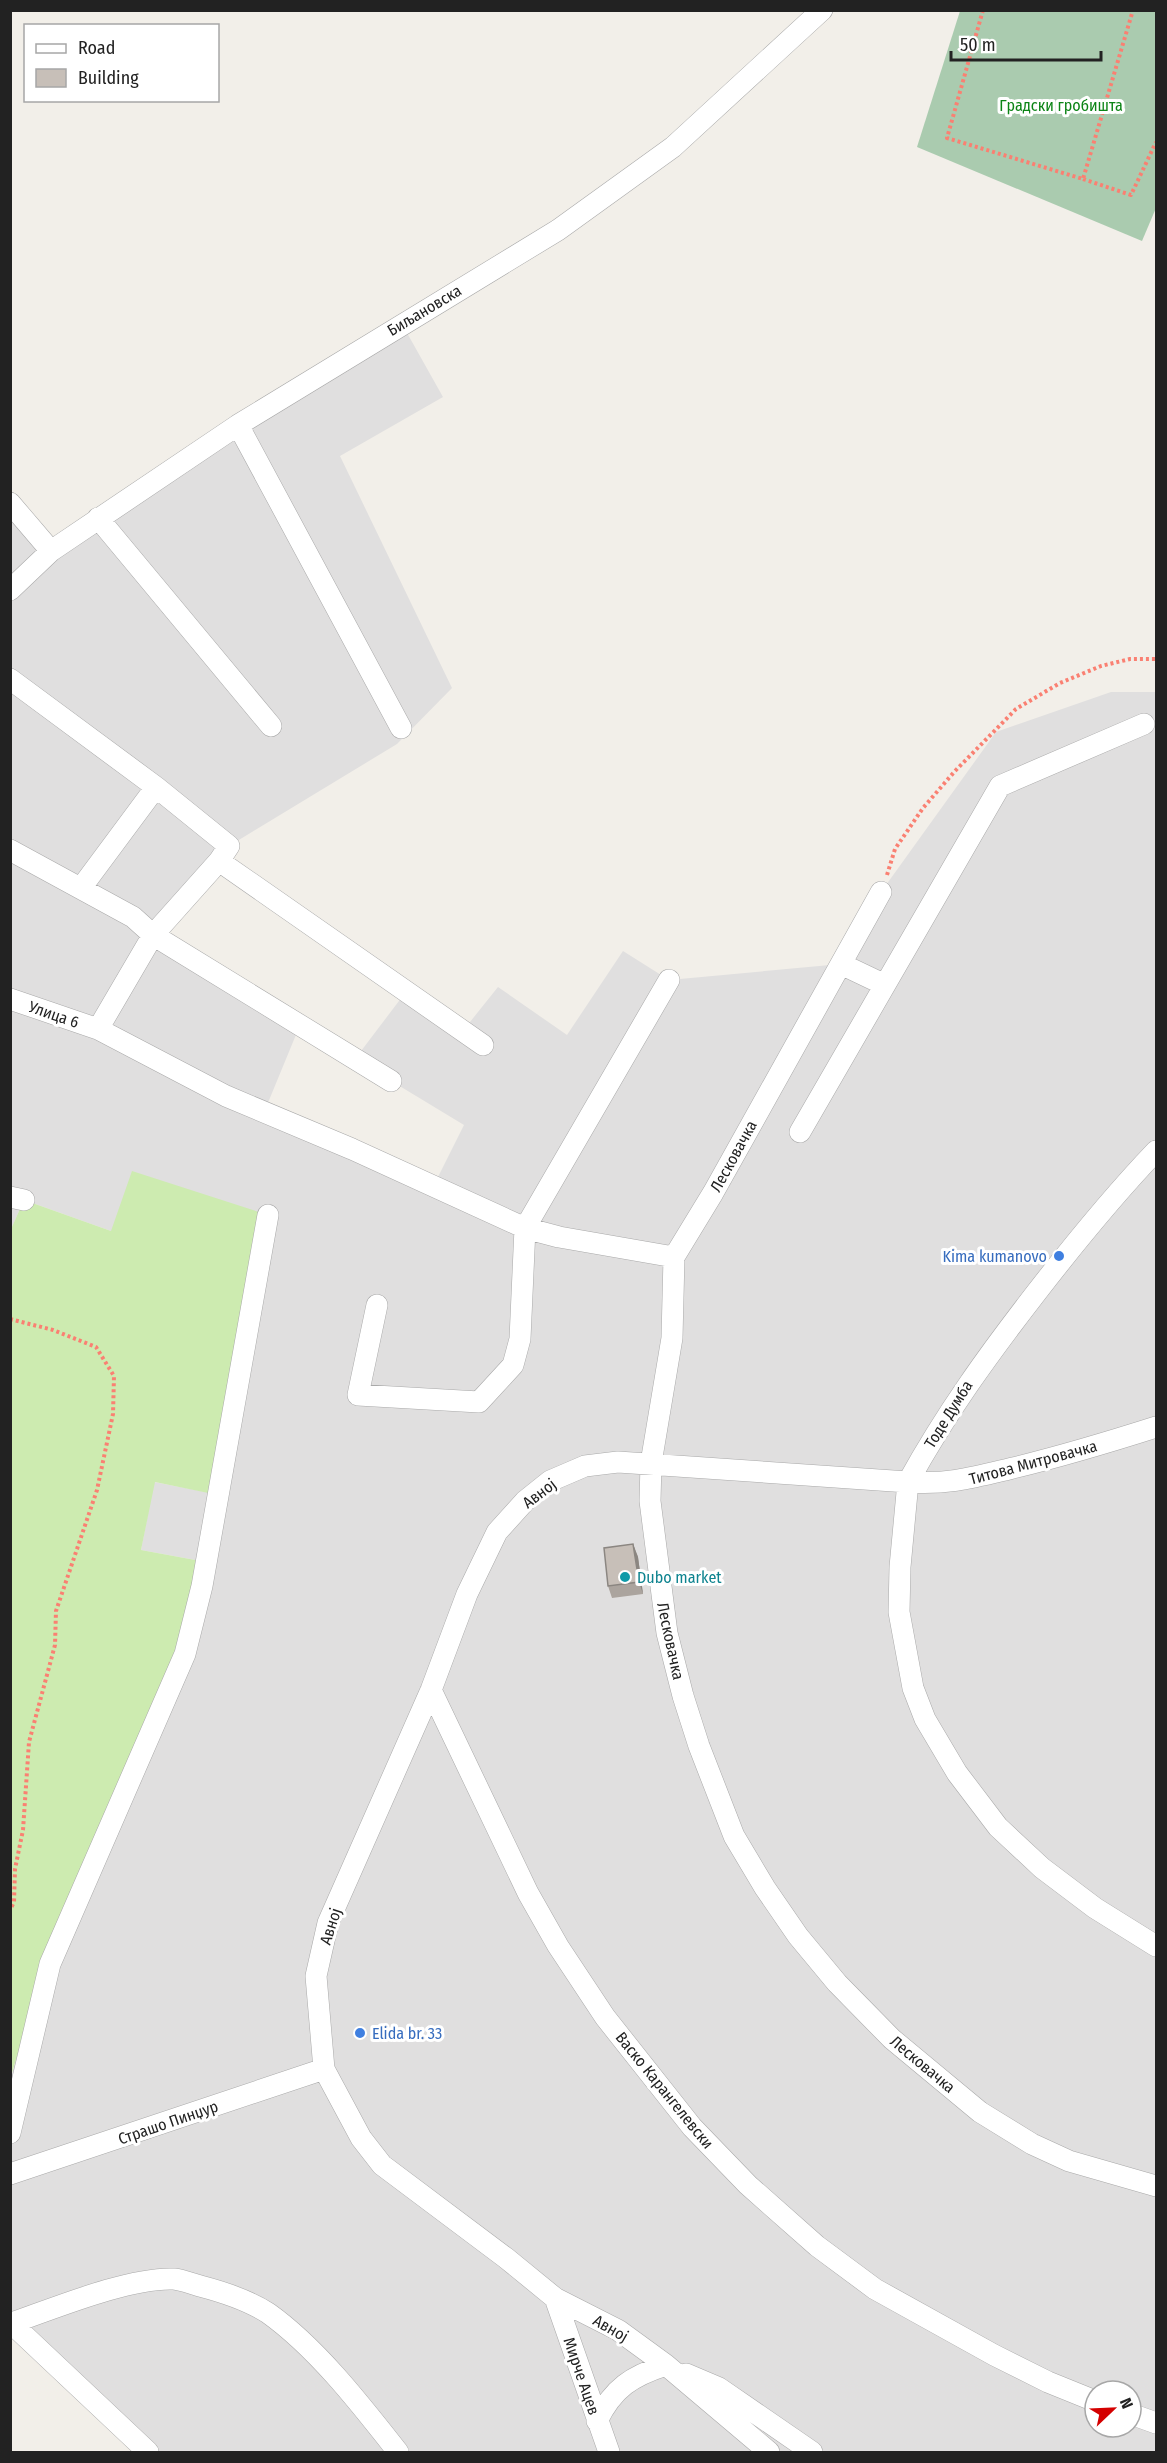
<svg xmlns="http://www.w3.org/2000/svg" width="1167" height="2463" viewBox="0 0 1167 2463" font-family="'Fira Sans Condensed',sans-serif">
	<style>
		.residential { fill: #e0dfdf; fill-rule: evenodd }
		.grass { fill: #cdebb0 }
		.cemetery { fill: #aacbaf }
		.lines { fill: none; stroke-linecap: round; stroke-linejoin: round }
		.minor-casing { stroke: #a9a9a9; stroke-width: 22 }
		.path { stroke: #fa8072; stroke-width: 4; stroke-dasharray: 3 3; stroke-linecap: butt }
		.minor { stroke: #fff; stroke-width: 21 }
		.wall { fill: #aba49e }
		.shaded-wall { fill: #8b8681 }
		.building { fill: #c7bfb8; stroke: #8b8681; stroke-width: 1.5 }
		.shop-dot { fill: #3f7fe0; stroke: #fff; stroke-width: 2 }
		.culture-dot { fill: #0f9aa8; stroke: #fff; stroke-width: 2 }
		.labels { text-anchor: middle; stroke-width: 6; stroke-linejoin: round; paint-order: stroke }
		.park-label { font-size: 16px; fill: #0c8416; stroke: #fff }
		.street-label { font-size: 16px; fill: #222; stroke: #fff }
		.shop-label { font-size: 16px; fill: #366cbe; stroke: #fff; text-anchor: end }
		.culture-label { font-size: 16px; fill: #0d838f; stroke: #fff; text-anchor: start }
	</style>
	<rect width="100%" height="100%" fill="#f2efe9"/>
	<path class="residential" d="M402 324 443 397 340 456 452 688 397 744 229 846 153 934 300 1025 265 1110 433 1187 464 1125 355 1059 405 993 462 1032 498 987 567 1035 623 951 669 980 841 964 881 892 996 732 1111 692H1156V2452H148L11 2322V2076L47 1959 206 1562 141 1550 154 1482 217 1494 111 1231 24 1200 11 1229V508L52 551ZM1095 2391H1131V2427H1095Z"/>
	<path class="grass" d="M132 1171 268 1215 218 1495 155 1482 141 1550 206 1562 185 1657 47 1959 11 2076V1229L24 1200 111 1231Z"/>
	<path class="cemetery" d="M960 11H1156V208L1142 241 917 147Z"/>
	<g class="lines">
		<g class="minor-casing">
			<path id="minor" d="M238 425 401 728
				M10 503 51 551
				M98 518 271 726
				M10 590 51 551 238 425 558 230 673 147 822 10
				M10 679 156 787 229 846 219 861
				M10 850 133 917 153 935 391 1081
				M81 888 156 787
				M881 892 713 1193 674 1257 672 1338 651 1463 650 1501 667 1633 683 1696 699 1746 734 1836 765 1888 798 1936 837 1983 892 2039 980 2112 1032 2144 1069 2161 1156 2186
				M841 964 885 985
				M10 999 98 1029 226 1096 352 1149 525 1228 559 1237 674 1257
				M98 1029 153 935 219 861 483 1045
				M800 1132 1000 786 1144 724
				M10 1197 24 1200
				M377 1305 358 1395 479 1402 513 1365 520 1339 525 1228 669 980
				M1156 1427C1109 1442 1062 1456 1013 1468 975 1477 948 1485 908 1482L900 1567 899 1612 913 1688 925 1719 957 1773 998 1827 1042 1868 1095 1908 1156 1946
				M431 1690 528 1893 558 1946 605 2017 692 2127 748 2185 817 2246 875 2289 994 2355 1048 2382 1095 2401
				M10 2133 50 1964 185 1654 202 1586 268 1215
				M10 2174 324 2069
				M555 2298 609 2452
				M10 2322 148 2452
				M12 2323C55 2308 130 2277 174 2279 183 2280 192 2284 200 2286 223 2292 248 2300 268 2313 317 2348 361 2405 398 2452
				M686 2374 719 2388 812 2452
				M1131 2414 1156 2423
				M597 2421C613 2388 632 2376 666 2365
				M769 2452 666 2365 618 2330 555 2298 506 2258 382 2165 361 2138 324 2069 316 1976 328 1923 431 1690 467 1594 497 1532 525 1501 550 1481 585 1466 618 1462 908 1482C946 1413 988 1355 1036 1293 1074 1244 1113 1196 1156 1151"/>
		</g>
		<path class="path" d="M983 10 947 138 1083 179 1133 10
			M1083 179 1131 195 1156 142
			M887 875 895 849 923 808 955 771 1016 709 1060 683 1101 666 1130 659H1156
			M10 1319 53 1330 96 1347 114 1376 113 1414 97 1490 56 1611 55 1645 29 1742 23 1830 15 1869 14 1902 10 1910"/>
		<use href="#minor" class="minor"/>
	</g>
	<path class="wall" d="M633 1544 638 1557 643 1594 612 1598 608 1586Z"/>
	<path class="shaded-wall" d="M633 1544 638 1557 643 1594 639 1582Z"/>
	<path class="building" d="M633 1544 639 1582 608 1586 604 1548Z"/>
	<g class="shop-dot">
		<circle cx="1059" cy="1256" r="6"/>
		<circle cx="360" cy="2033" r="6"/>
	</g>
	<circle class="culture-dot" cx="625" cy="1577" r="6"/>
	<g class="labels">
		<g class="park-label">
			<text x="1061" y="111">Градски гробишта</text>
		</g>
		<g class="street-label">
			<text transform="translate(424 310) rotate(-31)" y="6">Биљановска</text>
			<text transform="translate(54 1014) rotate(19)" y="6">Улица 6</text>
			<text transform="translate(733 1156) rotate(-61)" y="6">Лесковачка</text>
			<text transform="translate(948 1414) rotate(-58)" y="6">Тоде Думба</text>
			<text transform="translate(1033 1462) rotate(-15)" y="6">Титова Митровачка</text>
			<text transform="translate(539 1493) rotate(-37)" y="6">Авној</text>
			<text transform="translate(671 1641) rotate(78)" y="6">Лесковачка</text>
			<text transform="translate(330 1926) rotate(-72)" y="6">Авној</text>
			<text transform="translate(923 2064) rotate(40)" y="6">Лесковачка</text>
			<text transform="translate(665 2090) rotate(51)" y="6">Васко Карангелевски</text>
			<text transform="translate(168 2122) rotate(-19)" y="6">Страшо Пинџур</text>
			<text transform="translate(611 2328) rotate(30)" y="6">Авној</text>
			<text transform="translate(582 2376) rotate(71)" y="6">Мирче Ацев</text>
		</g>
		<g class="shop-label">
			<text x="1047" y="1262">Kima kumanovo</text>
			<text x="372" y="2039" text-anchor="start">Elida br. 33</text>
		</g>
		<g class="culture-label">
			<text x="637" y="1583">Dubo market</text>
		</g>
	</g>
	<rect width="1167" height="2463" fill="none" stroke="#222222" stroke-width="24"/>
	<rect x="24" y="24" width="195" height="78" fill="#ffffff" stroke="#a7a7a7" stroke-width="1.5"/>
	<rect x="36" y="44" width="30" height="9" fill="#ffffff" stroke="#a7a7a7" stroke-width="1.5"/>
	<text x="78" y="54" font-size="18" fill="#222222">Road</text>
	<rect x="36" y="69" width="30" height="18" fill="#c7bfb8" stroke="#a7a7a7" stroke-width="1.5"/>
	<text x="78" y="84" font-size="18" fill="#222222">Building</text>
	<g transform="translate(1113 2409) rotate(67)"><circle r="28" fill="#ffffff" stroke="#a7a7a7" stroke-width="1.5"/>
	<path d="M0-4.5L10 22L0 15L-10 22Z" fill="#d40000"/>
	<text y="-9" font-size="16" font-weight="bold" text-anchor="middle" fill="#222222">N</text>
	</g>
	<path d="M951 51v9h150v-9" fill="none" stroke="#222222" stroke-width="3"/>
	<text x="960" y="51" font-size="18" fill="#222222" stroke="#ffffff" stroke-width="4.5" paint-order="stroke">50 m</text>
</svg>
